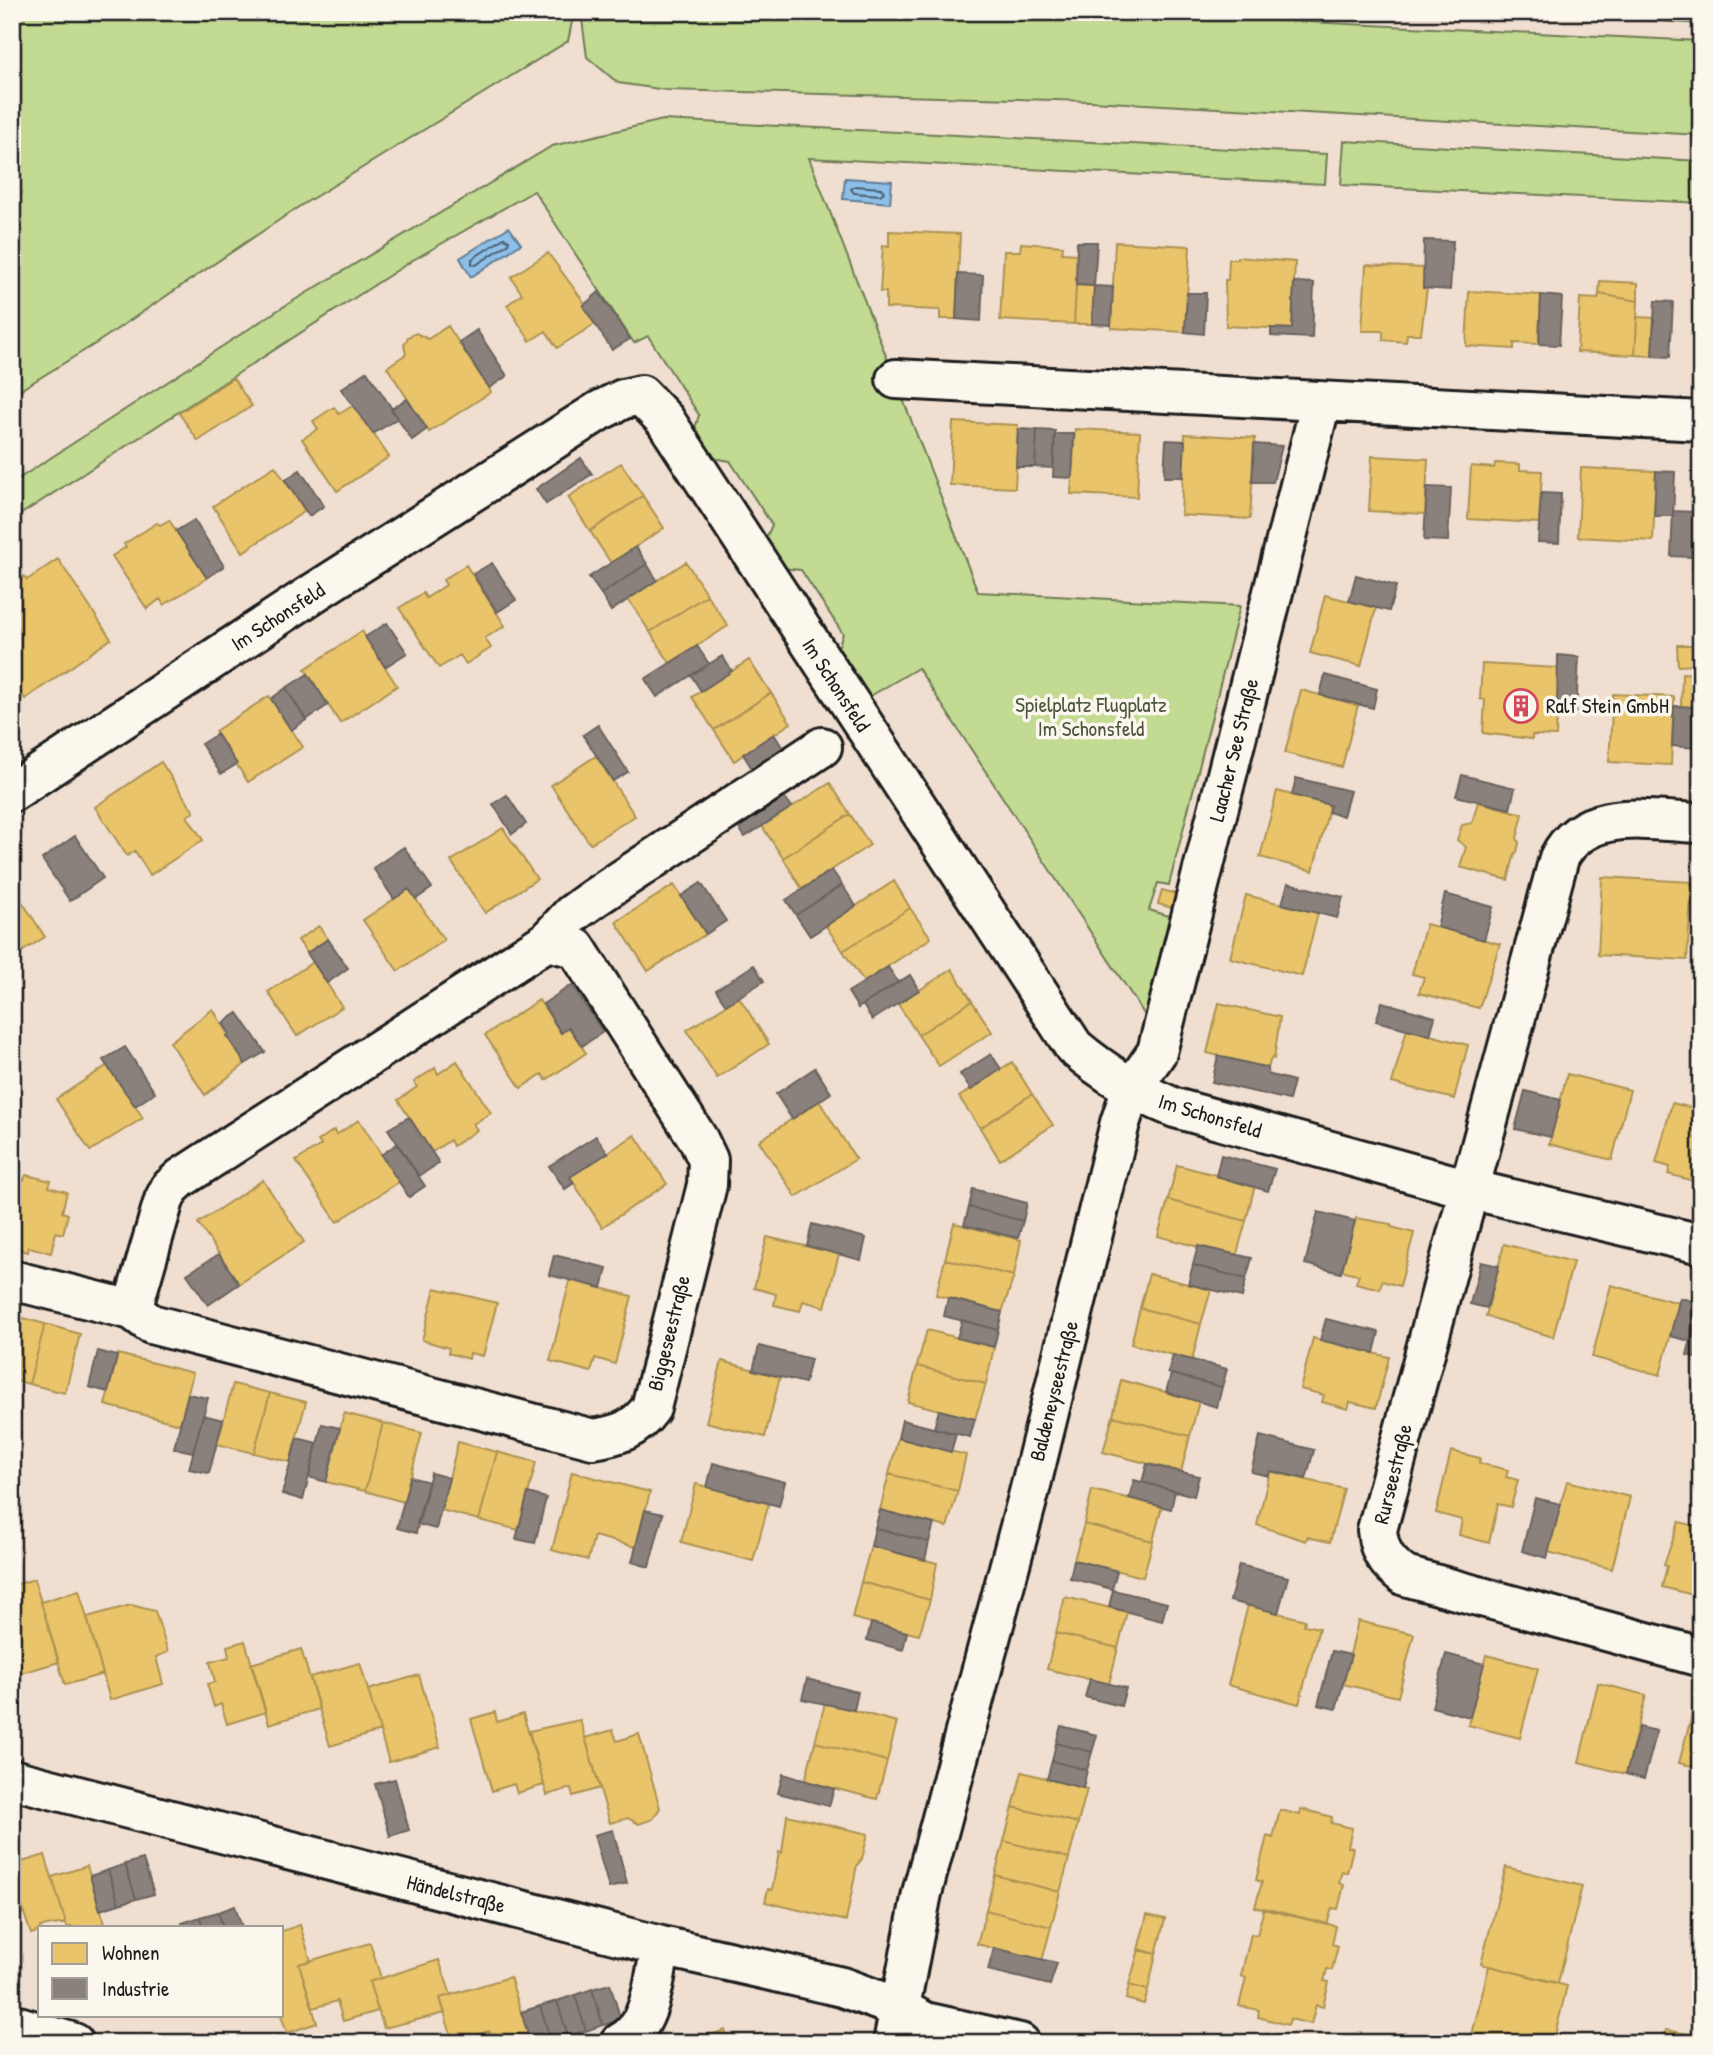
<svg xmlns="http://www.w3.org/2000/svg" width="1713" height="2055" viewBox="0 0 1713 2055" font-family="'Patrick Hand',sans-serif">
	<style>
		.green { fill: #c2da91; stroke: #6f7b56; stroke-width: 2 }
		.water { fill: #8dbfe9; stroke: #607e97; stroke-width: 2 }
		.homes { fill: #e9c46a; stroke: #ac9253; stroke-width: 2 }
		.industry { fill: #8a817c; stroke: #69635f; stroke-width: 2 }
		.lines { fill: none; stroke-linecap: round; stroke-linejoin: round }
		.shore { stroke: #495d6e; stroke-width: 2 }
		.minor-casing { stroke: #1c1c1c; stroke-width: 44 }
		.minor { stroke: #fbf7ec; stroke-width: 38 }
		.labels { text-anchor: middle; stroke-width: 7; stroke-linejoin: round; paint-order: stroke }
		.street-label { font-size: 21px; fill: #1c1c1c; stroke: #fbf7ec }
		.park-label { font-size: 21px; fill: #4e553f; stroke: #fbf7ec }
		.poi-label { font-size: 21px; fill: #1c1c1c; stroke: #fbf7ec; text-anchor: start }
	</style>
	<rect width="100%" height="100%" fill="#f0ded0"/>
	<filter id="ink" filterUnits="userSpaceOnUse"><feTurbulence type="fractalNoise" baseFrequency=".0143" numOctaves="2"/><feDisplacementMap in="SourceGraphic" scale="14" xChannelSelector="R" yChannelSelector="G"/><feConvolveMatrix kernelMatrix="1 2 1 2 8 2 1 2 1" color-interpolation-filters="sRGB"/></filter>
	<g filter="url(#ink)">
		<path class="green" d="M12 12H574L568 41 297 208 95 344 12 395Z
			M581 12H1163L1182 16 1701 41V135L1091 101 666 90 618 83 587 57Z
			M1525 12H1701V24Z
			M663 120 1327 154 1325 184 809 158 978 592 1240 606 1169 885 1158 883 1149 910 1179 919 1150 1023 918 668 867 698 836 653 843 634 801 570 780 568 763 544 772 525 730 461 707 457 693 435 699 415 648 336 634 343 534 191 413 260 12 520V483L278 310 552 146Z
			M1344 141 1701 161V203L1341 185Z"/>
		<path class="water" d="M845 178 892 181 890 203 843 199Z
			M509 227 521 244 471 277 460 258Z"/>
		<path class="homes" d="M889 231 960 234 956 319H940V310L886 308V292H880L883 245 889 246Z
			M1115 242 1190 246 1185 332 1111 328Z
			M1021 243 1063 246 1062 253 1078 254 1074 324 1000 320 1004 251H1020Z
			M548 253 586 305 583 306 595 324 557 348 546 331 530 341 507 305 522 294 511 277Z
			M1237 257 1295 262 1292 329 1226 326 1225 280H1228L1229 259H1237Z
			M1366 265 1424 268 1423 288H1427L1421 334H1407L1406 342 1383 340V331H1362Z
			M1600 281 1638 283V301L1599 294Z
			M1076 285 1094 286 1092 324H1074Z
			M1469 291 1541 295 1539 344 1514 343V349L1466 346Z
			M1599 294 1638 301 1635 355 1577 352 1580 298 1598 299Z
			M1697 299H1701V358H1693Z
			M1637 317 1654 318 1652 356 1635 355Z
			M448 326 491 392 429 432 387 367 406 354 404 345 408 337 416 333 428 339Z
			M233 378 252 406 198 441 179 413Z
			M354 405 389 457 337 491 302 439 318 429 313 421 334 407 339 414Z
			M953 422 1018 425 1015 488 950 485Z
			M1075 429 1140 432 1137 497 1071 494Z
			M1185 434 1255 438 1250 519 1181 515Z
			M1372 456 1428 459 1425 514 1369 511Z
			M621 463 643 496 590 531 568 497Z
			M1495 463 1520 464V470L1542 471 1539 523 1468 519 1471 466 1494 468Z
			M275 466 305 511 243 552 213 506Z
			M1581 468 1656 471 1653 541 1578 537Z
			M1696 474H1701V558L1692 557Z
			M643 496 664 528 611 563 590 531Z
			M169 520 207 578 164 605 160 599 147 609 112 556 126 547 124 544 157 523 160 525Z
			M58 559 111 639 25 699 12 680V584L24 576 27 580Z
			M686 562 707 595 650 632 628 599Z
			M466 565 505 626 485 638 491 648 466 664 460 655 439 668 399 608 423 593 426 598 446 585 443 580Z
			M707 595 728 626 670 663 650 632Z
			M1325 595 1376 608 1361 666 1310 653Z
			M362 631 397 686 340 723 305 669Z
			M1677 645H1698V665L1678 666Z
			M749 660 771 693 714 730 692 697Z
			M1482 664 1559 668 1556 736 1532 735V739L1483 733 1485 700 1480 699Z
			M1682 673 1700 674 1698 707H1681Z
			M1301 690 1358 705 1342 767 1285 753Z
			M771 693 791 723 734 761 714 730Z
			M1613 694 1674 697 1671 765 1609 762Z
			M269 696 303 747 248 782 215 731Z
			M596 756 635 816 590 844 551 785Z
			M161 762 194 812 187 816 203 840 150 875 135 851 127 856 95 807Z
			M830 783 850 814 783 858 762 826Z
			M1277 791 1330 805 1313 871 1260 857Z
			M1478 802 1523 814 1517 838 1519 843 1517 852 1515 853 1508 880 1460 867 1466 847 1457 840 1462 825 1472 823Z
			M850 814 870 845 802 889 783 858Z
			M503 828 537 879 485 913 451 861Z
			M1602 877 1692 882 1687 960 1598 955Z
			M894 881 910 908 843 951 826 926Z
			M674 885 706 934 648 971 616 922Z
			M12 886 45 937 12 958Z
			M409 889 444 940 398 971 363 920Z
			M1162 890 1176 894 1172 908 1158 904Z
			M1246 895 1318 913 1302 976 1230 958Z
			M910 908 931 938 864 982 843 951Z
			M1426 924 1500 944 1479 1008 1419 993 1424 977 1412 974Z
			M319 926 328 939 307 953 298 940Z
			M313 962 342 1007 297 1036 268 992Z
			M952 969 972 1001 918 1035 898 1004Z
			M739 997 769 1044 717 1078 687 1030Z
			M539 1000 561 1033 569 1027 586 1053 546 1080 542 1074 521 1088 485 1035Z
			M972 1001 992 1032 939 1066 918 1035Z
			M1219 1003 1280 1017 1274 1059 1271 1058 1268 1068 1207 1053Z
			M213 1009 245 1064 205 1095 170 1042Z
			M1407 1029 1468 1045 1454 1099 1392 1083Z
			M457 1061 491 1113 473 1124 477 1130 453 1146 450 1140 432 1152 398 1100 417 1087 414 1082 435 1068 438 1074Z
			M1012 1062 1032 1094 980 1128 959 1097Z
			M108 1065 143 1118 90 1151 56 1099Z
			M1567 1074 1630 1090 1612 1160 1549 1144Z
			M1032 1094 1053 1125 1000 1160 980 1128Z
			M819 1101 856 1159 796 1197 759 1141Z
			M1672 1103 1701 1110V1183L1668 1174 1670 1167 1656 1163Z
			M359 1120 399 1182 337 1222 296 1161 321 1145 318 1141 334 1130 336 1135Z
			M635 1135 667 1184 602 1227 570 1177Z
			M1177 1165 1255 1185 1246 1221 1168 1200Z
			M26 1175 51 1181 49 1187 67 1192 62 1212 68 1214 63 1234 56 1232 51 1253 29 1247 28 1252 12 1248V1177L24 1180Z
			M263 1180 304 1242 239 1284 198 1223Z
			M1168 1200 1246 1221 1236 1257 1158 1236Z
			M1356 1218 1391 1224V1227L1414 1233 1400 1286 1382 1281 1380 1289 1356 1283 1359 1275 1342 1270Z
			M954 1223 1021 1240 1014 1276 945 1259Z
			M767 1237 839 1254 825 1307 803 1301 800 1311 774 1305 776 1294 754 1288Z
			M1504 1244 1573 1262 1553 1337 1486 1316Z
			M945 1259 1014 1276 1002 1312 936 1295Z
			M1149 1274 1211 1290 1201 1324 1140 1308Z
			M570 1280 632 1296 615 1364 595 1358 591 1372 550 1361Z
			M1611 1285 1679 1303 1660 1375 1592 1357Z
			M435 1288 497 1303 483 1356 470 1353 469 1359 448 1353 449 1348 422 1340Z
			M1140 1308 1201 1324 1192 1360 1131 1344Z
			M12 1315 45 1324 29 1384 12 1380Z
			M45 1324 80 1334 65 1393 29 1384Z
			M927 1330 994 1347 986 1384 917 1366Z
			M1313 1338 1389 1357 1376 1408 1350 1402 1348 1409 1322 1402 1324 1395 1300 1389Z
			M118 1354 193 1373 180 1424 105 1405Z
			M722 1361 780 1377 765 1437 706 1422Z
			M917 1366 986 1384 975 1419 908 1402Z
			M1121 1380 1199 1401 1190 1436 1113 1416Z
			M233 1384 270 1393 254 1453 217 1444Z
			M270 1393 306 1402 290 1462 254 1453Z
			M344 1413 383 1423 365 1491 326 1482Z
			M1113 1416 1190 1436 1181 1472 1103 1452Z
			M383 1423 422 1433 404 1502 365 1491Z
			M898 1438 966 1455 958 1491 889 1474Z
			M458 1442 497 1452 479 1520 441 1510Z
			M1451 1451 1480 1458 1479 1463 1508 1470 1506 1477 1518 1480 1511 1507 1498 1504 1489 1543 1459 1535 1462 1520 1436 1513Z
			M497 1452 536 1462 519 1530 479 1520Z
			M1270 1471 1344 1489 1330 1542 1307 1537 1306 1541 1257 1525Z
			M572 1472 650 1492 636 1547 594 1536 588 1560 552 1550Z
			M889 1474 958 1491 947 1527 880 1510Z
			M1567 1481 1630 1497 1612 1569 1548 1552Z
			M696 1484 769 1503 753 1561 681 1542Z
			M1092 1490 1162 1506 1153 1541 1084 1524Z
			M1679 1522 1701 1527V1597L1662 1587 1667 1566 1664 1565Z
			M1084 1524 1153 1541 1143 1577 1074 1560Z
			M871 1546 937 1563 930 1600 861 1582Z
			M34 1579 59 1662 21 1673 12 1644V1586Z
			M861 1582 930 1600 919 1635 852 1618Z
			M79 1590 103 1674 65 1685 41 1602Z
			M1065 1597 1127 1612 1118 1648 1056 1633Z
			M131 1605 155 1611 168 1652 156 1657 163 1684 110 1700 87 1617Z
			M1248 1605 1305 1620 1304 1625 1319 1628 1299 1704 1228 1685Z
			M1358 1621 1414 1634 1398 1697 1343 1684Z
			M1056 1633 1118 1648 1109 1684 1047 1669Z
			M245 1641 266 1712 227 1724 221 1704 214 1707 207 1684 215 1682 210 1662 229 1657 227 1646Z
			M301 1649 319 1709 269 1724 251 1664Z
			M1486 1655 1538 1668 1520 1738 1468 1725Z
			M360 1663 380 1731 330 1746 310 1677Z
			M419 1675 440 1747 389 1762 368 1690Z
			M1598 1683 1646 1695 1626 1774 1579 1762Z
			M825 1703 897 1722 887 1761 815 1742Z
			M1694 1707 1701 1709V1768L1679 1763Z
			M495 1712 497 1722 523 1714 544 1785 517 1793 514 1784 492 1791 471 1719Z
			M580 1720 600 1788 573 1796 571 1788 547 1795 529 1731Z
			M613 1730 617 1741 639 1734 660 1808 653 1819 639 1824 628 1818 610 1823 585 1738Z
			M815 1742 887 1761 877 1799 805 1781Z
			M1022 1772 1087 1789 1078 1823 1013 1807Z
			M1013 1807 1078 1823 1069 1858 1004 1841Z
			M1301 1809 1332 1817 1331 1823 1352 1828 1348 1847 1353 1848 1347 1873 1342 1871 1339 1883 1344 1885 1338 1909 1332 1908 1327 1924 1255 1907 1262 1882 1256 1880 1267 1836 1273 1838 1280 1810 1300 1815Z
			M787 1815 868 1834 862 1859 857 1865 846 1921 765 1902 768 1889 772 1890 779 1852 782 1853Z
			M1004 1841 1069 1858 1060 1892 995 1875Z
			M45 1855 66 1923 40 1927V1931L31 1934 12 1877V1865Z
			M87 1866 106 1927H67L52 1877Z
			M1506 1867 1582 1886 1558 1983 1481 1964Z
			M995 1875 1060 1892 1051 1927 986 1910Z
			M12 1877 24 1912 12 1916Z
			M1264 1908 1336 1926 1332 1944 1338 1946 1332 1970 1327 1969 1324 1981 1329 1982 1323 2007 1316 2005 1311 2024 1290 2019 1288 2025 1258 2017 1259 2010 1239 2006 1246 1978 1241 1976 1251 1934 1257 1935Z
			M986 1910 1051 1927 1042 1961 977 1944Z
			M1147 1915 1165 1919 1156 1954 1138 1950Z
			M300 1925 311 1961 299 1964 317 2023 287 2033 281 2015 282 1931Z
			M370 1943 381 1978 369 1982 378 2011 343 2021 337 2001 313 2008 299 1964Z
			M1139 1949 1156 1954 1148 1990 1129 1985Z
			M439 1960 451 1995 440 1998 445 2013 384 2028 369 1982Z
			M1489 1966 1567 1986 1553 2043H1470Z
			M510 1977 528 2034 493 2043 489 2031 453 2042 440 1998Z
			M1129 1985 1148 1990 1144 2004 1126 1999Z
			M725 2030 730 2043H687Z
			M1666 2030 1701 2036V2043H1662Z
			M767 2033 770 2043H737Z"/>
		<path class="industry" d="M1424 240 1453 241 1450 290 1423 288Z
			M1077 242H1097L1094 286 1076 285Z
			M958 274 983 275 981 321 956 319Z
			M1294 282 1314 283 1312 338 1271 336V328L1292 329Z
			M1094 286 1113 287 1111 325 1092 324Z
			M599 292 630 339 612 350 583 306Z
			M1187 293H1206L1204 334 1185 332Z
			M1541 295 1562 297 1559 345 1539 344Z
			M1655 301 1673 302 1670 357 1652 356Z
			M477 330 507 376 489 388 459 342Z
			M367 371 398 418 373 434 341 389Z
			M407 399 427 429 412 440 391 409Z
			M1018 429 1037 430 1035 467H1016Z
			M1037 430 1055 431 1053 468 1035 467Z
			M1055 434H1074L1072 478 1053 477Z
			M1166 440 1185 441 1183 477H1164Z
			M1254 444 1282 446 1273 482H1252Z
			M581 458 592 474 546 504 536 489Z
			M300 470 324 506 309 516 285 480Z
			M1656 471 1675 472 1673 516H1654Z
			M1427 487 1451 488 1448 541 1424 540Z
			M1541 493 1561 494 1559 543 1538 542Z
			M1673 511 1694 512 1692 557 1671 556Z
			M194 520 224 566 207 578 176 531Z
			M636 547 647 564 601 594 589 577Z
			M492 563 516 600 497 612 473 574Z
			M647 564 657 580 611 611 601 594Z
			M1356 575 1396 586 1389 611 1349 601Z
			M387 623 407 653 385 667 365 637Z
			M697 646 709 664 657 697 645 679Z
			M1558 655 1579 657 1576 712 1557 711Z
			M722 656 732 671 701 691 691 675Z
			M308 674 328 705 306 720 286 688Z
			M1325 675 1377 689 1373 708 1320 695Z
			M1700 681H1701V737L1697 736Z
			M286 688 306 720 291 730 271 699Z
			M1674 706 1698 707 1696 748 1672 746Z
			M598 725 628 772 613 781 583 735Z
			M217 734 237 764 221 774 201 744Z
			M774 734 784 750 753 770 743 754Z
			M1462 775 1515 788 1510 809 1456 796Z
			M1296 778 1350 791 1343 816 1328 812 1330 805 1292 795Z
			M781 792 792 807 745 837 735 822Z
			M507 795 526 824 512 834 493 804Z
			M75 836 103 878 70 901 42 859Z
			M404 847 432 888 416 899 409 889 394 899 373 868Z
			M832 870 842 885 796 915 786 900Z
			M701 883 726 921 706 934 681 896Z
			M1288 883 1343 897 1337 918 1282 904Z
			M842 885 856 906 810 936 796 915Z
			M1445 894 1493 907 1484 940 1437 927Z
			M328 939 348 968 327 983 307 953Z
			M754 965 764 981 726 1005 716 990Z
			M888 967 898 982 858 1008 848 992Z
			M910 975 919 990 872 1020 863 1005Z
			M572 985 603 1032 582 1046 569 1027 561 1033 543 1004Z
			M1382 1002 1435 1017 1430 1035 1376 1021Z
			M238 1013 265 1052 245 1064 227 1036 230 1034 223 1023Z
			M125 1047 155 1093 135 1106 103 1060Z
			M991 1054 1001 1069 971 1090 960 1074Z
			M1218 1056 1268 1068 1267 1074 1294 1081 1289 1100 1212 1082Z
			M815 1068 831 1093 792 1119 776 1094Z
			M1525 1091 1561 1100 1551 1137 1515 1129Z
			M409 1117 439 1163 419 1176 388 1129Z
			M596 1136 608 1153 570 1177 574 1183 565 1189 549 1166Z
			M397 1144 425 1186 409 1197 381 1155Z
			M12 1148 20 1150 13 1177H12Z
			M1221 1155 1275 1169 1268 1191 1216 1176Z
			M973 1189 1027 1203 1023 1221 969 1207Z
			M969 1207 1023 1221 1018 1238 964 1225Z
			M1318 1212 1355 1221 1341 1273 1305 1264Z
			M812 1224 866 1238 861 1260 807 1246Z
			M1198 1246 1252 1258 1246 1279 1193 1265Z
			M219 1254 239 1284 208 1305 187 1274Z
			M554 1255 607 1268 602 1288 549 1275Z
			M1481 1262 1499 1266 1487 1308 1470 1304Z
			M1193 1265 1246 1279 1242 1297 1188 1284Z
			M948 1298 1002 1312 998 1330 944 1316Z
			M1680 1298 1700 1303 1690 1341 1670 1336Z
			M1326 1319 1379 1332 1374 1353 1320 1340Z
			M1696 1319 1701 1320V1359L1687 1355Z
			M962 1320 998 1330 994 1347 957 1338Z
			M759 1346 811 1359 805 1383 753 1370Z
			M98 1351 117 1356 108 1392 89 1387Z
			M1173 1355 1227 1369 1222 1387 1168 1373Z
			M1171 1374 1222 1387 1217 1407 1166 1392Z
			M188 1394 208 1398 193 1452 174 1448Z
			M939 1410 975 1419 970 1437 934 1428Z
			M203 1415 223 1420 209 1473 189 1469Z
			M902 1420 956 1434 951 1452 898 1438Z
			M322 1424 340 1428 326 1482 309 1477Z
			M1260 1436 1314 1450 1306 1479 1270 1471 1269 1476 1251 1472Z
			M297 1438 317 1443 303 1500 282 1494Z
			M713 1463 785 1482 779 1506 707 1487Z
			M1147 1464 1199 1476 1194 1496 1142 1482Z
			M431 1473 449 1478 436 1529 417 1524Z
			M410 1477 429 1482 416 1533 397 1528Z
			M1134 1480 1175 1491 1171 1509 1129 1498Z
			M528 1493 546 1498 535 1543 516 1539Z
			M1535 1498 1561 1504 1547 1558 1522 1551Z
			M645 1510 663 1514 649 1567 632 1562Z
			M880 1510 934 1524 929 1542 875 1528Z
			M875 1528 929 1542 925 1560 871 1546Z
			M1074 1560 1117 1571 1112 1589 1070 1578Z
			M1239 1565 1288 1577 1278 1613 1230 1601Z
			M1113 1590 1167 1603 1162 1621 1109 1607Z
			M871 1623 907 1632 903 1650 867 1640Z
			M1332 1651 1351 1655 1336 1709 1318 1705Z
			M1446 1654 1484 1664 1470 1717 1432 1707Z
			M807 1679 858 1692 854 1710 802 1699Z
			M1090 1679 1126 1688 1121 1706 1085 1697Z
			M1061 1726 1097 1735 1092 1752 1056 1743Z
			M1639 1727 1657 1731 1644 1779 1626 1774Z
			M1056 1743 1092 1752 1087 1770 1052 1761Z
			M1052 1761 1087 1770 1083 1788 1047 1779Z
			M783 1774 834 1789 829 1806 778 1793Z
			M395 1779 409 1830 390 1836 375 1784Z
			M613 1830 627 1883 609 1888 594 1835Z
			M143 1859 154 1894 136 1899 125 1864Z
			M125 1864 136 1899 119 1904 108 1870Z
			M108 1870 119 1904 100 1910 90 1876Z
			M235 1906 242 1927H223L218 1912Z
			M218 1912 223 1927H203L200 1917Z
			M200 1917 203 1927H184L182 1923Z
			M994 1948 1057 1963 1050 1985 988 1970Z
			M610 1984 621 2020 603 2025 592 1989Z
			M592 1989 603 2025 586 2031 575 1995Z
			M575 1995 586 2031 568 2036 557 2001Z
			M557 2001 568 2036 551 2041 540 2006Z
			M540 2006 551 2041 531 2043 521 2012Z
			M684 2037 685 2043H664Z"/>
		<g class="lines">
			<path class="shore" d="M855 186 881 188 884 192 880 195 854 193 851 189Z
				M504 238 509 240 508 244 476 265 472 264V259Z"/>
			<g class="minor-casing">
				<path id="minor" d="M896 379 1701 421
					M12 792 315 592 599 411 623 399 641 395 665 420 1074 1047C1106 1074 1136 1092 1175 1108L1469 1189 1701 1244
					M1701 823C1652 822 1586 805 1559 858L1377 1530C1379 1552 1387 1563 1405 1576L1701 1657
					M12 1280 132 1310 151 1324 593 1439C619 1435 635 1430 651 1408L707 1185 708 1160 698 1139 576 948 547 941
					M132 1310 164 1200 170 1188 181 1178 547 941 572 914 594 898 822 747
					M12 1779 661 1946 842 1987 899 2008 925 2022 1020 2043
					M12 2024 74 2043
					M620 2043C652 2027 654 1977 661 1946
					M893 2043 922 1893 1028 1497 1120 1123 1131 1090 1157 1052 1321 402"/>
			</g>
			<use href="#minor" class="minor"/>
		</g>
	</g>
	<defs>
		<g id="building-ring" transform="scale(1.75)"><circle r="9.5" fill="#fbf7ec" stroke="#d1495b" stroke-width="1.5"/><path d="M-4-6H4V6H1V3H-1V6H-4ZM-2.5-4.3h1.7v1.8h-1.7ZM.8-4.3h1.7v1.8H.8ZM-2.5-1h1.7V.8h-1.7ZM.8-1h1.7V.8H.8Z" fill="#d1495b"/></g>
	</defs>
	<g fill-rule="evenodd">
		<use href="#building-ring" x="1521" y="706"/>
	</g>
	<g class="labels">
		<g class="street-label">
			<text transform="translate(278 617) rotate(-33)" y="7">Im Schonsfeld</text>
			<text transform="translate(836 685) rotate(57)" y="7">Im Schonsfeld</text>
			<text transform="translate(1234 750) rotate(-76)" y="7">Laacher See Straße</text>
			<text transform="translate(1210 1116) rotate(17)" y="7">Im Schonsfeld</text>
			<text transform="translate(669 1333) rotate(-76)" y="7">Biggeseestraße</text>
			<text transform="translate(1054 1391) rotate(-76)" y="7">Baldeneyseestraße</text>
			<text transform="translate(1393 1474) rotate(-76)" y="7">Rurseestraße</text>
			<text transform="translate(456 1894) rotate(14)" y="7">Händelstraße</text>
		</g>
		<g class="park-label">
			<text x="1091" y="712">Spielplatz Flugplatz<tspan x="1091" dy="24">Im Schonsfeld</tspan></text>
		</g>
		<g class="poi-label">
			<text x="1546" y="713">Ralf Stein GmbH</text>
		</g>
	</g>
	<rect width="1713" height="2055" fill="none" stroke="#fbf7ec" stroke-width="42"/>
	<rect x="21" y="21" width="1671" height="2013" fill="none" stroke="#1c1c1c" stroke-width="2.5" filter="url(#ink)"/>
	<rect x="38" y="1926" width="245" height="91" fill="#fbf7ec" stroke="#a29f99" stroke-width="2"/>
	<rect x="52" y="1943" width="35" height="21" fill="#e9c46a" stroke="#a29f99" stroke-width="2"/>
	<text x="102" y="1960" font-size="21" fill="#1c1c1c">Wohnen</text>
	<rect x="52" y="1978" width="35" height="21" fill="#8a817c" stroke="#a29f99" stroke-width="2"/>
	<text x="102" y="1996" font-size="21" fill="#1c1c1c">Industrie</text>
</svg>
